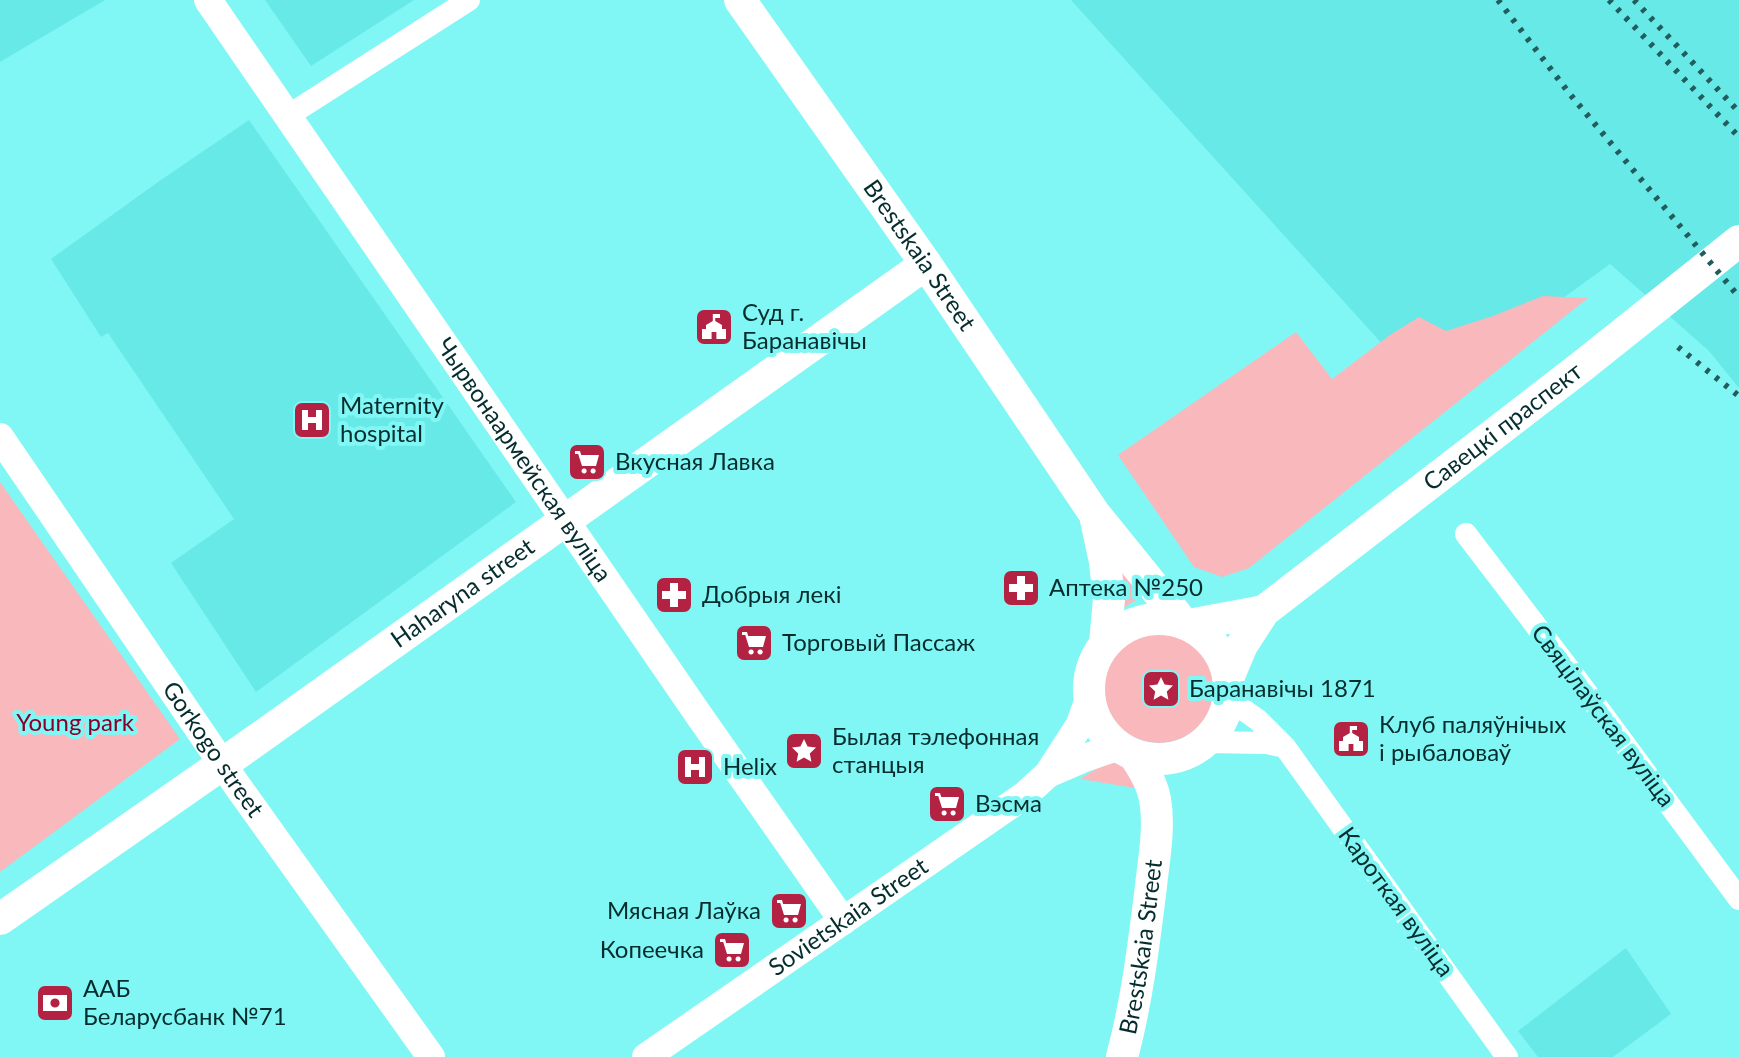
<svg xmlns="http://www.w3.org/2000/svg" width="1739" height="1057" viewBox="0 0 1739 1057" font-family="Lato,sans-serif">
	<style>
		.built { fill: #67e9e7 }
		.green { fill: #f9b8bc }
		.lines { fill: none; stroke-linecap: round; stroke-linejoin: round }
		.minor { stroke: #fff; stroke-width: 22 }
		.tertiary { stroke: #fff; stroke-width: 28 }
		.secondary { stroke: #fff; stroke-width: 32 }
		.rail { stroke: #225c5c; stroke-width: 6; stroke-dasharray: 4 8; stroke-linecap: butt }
		.labels { text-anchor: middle; stroke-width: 8; stroke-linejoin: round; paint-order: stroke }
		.street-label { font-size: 24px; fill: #052d2d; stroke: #81f7f5 }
		.poi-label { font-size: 24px; fill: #052d2d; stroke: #81f7f5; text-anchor: start }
		.park-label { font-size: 24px; fill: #88002b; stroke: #81f7f5 }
	</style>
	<rect width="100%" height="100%" fill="#81f7f5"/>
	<path class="built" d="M0 0H105L0 62Z
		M265 0H414L311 66Z
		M1071 0H1739V388L1709 351 1610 264 1420 402 1385 347Z
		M249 120 516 502 256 692 171 563 234 519 108 333 101 337 51 259 158 182Z
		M1626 948 1671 1014 1613 1057H1538L1518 1031Z"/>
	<path class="green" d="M1543 296 1588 298 1249 568 1222 577 1194 567 1118 455 1296 332 1332 379 1390 335 1419 317 1446 331 1493 316Z
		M0 482 180 739 0 872Z
		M1112 545 1149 595 1132 602 1117 613Z
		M1104 688a55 55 0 1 1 110 0a55 55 0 1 1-110 0Z
		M1106 763 1121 764 1141 789 1080 779Z"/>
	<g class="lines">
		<path class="minor" d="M286 117 469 0
			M1466 534 1575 677 1739 899
			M1228 699 1258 720 1285 747 1507 1057
			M1204 742 1267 743 1285 747"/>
		<g class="tertiary">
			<path id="s1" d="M208 0 698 714 843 921"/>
			<path id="s2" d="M0 437 236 784 431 1057"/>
			<path d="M1048 774 1085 758 1119 746"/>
			<path id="s3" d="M646 1057 1025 795 1048 774 1079 726 1089 699"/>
		</g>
		<g class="secondary">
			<path id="s4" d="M740 0 926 264 1094 513 1183 623"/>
			<path d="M1096 520 1105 562 1109 599 1105 643"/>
			<circle cx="1159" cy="689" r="70"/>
			<path d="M1189 625 1264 611"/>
			<path id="s5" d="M1228 678 1242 645 1264 611 1581 367 1739 241"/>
			<path id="s6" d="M0 919 241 751 926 264"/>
			<path id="s7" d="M1122 1057C1137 1001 1144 943 1151 886 1154 858 1160 827 1155 799 1152 783 1143 768 1134 755"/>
		</g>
		<path class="rail" d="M1498 0 1569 93 1739 297
			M1609 0 1739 137
			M1634 0 1739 112
			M1678 347 1739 396"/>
	</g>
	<defs>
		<g id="civic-square" transform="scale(2)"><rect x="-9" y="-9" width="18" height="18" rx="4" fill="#b32143" stroke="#81f7f5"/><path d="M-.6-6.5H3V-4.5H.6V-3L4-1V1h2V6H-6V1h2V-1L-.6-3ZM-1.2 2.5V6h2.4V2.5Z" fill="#fff"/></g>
		<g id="hospital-square" transform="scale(2)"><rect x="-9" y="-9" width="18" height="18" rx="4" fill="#b32143" stroke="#81f7f5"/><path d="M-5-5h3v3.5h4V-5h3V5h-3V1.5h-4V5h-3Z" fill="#fff"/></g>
		<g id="supermarket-square" transform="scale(2)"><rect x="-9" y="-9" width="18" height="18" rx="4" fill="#b32143" stroke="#81f7f5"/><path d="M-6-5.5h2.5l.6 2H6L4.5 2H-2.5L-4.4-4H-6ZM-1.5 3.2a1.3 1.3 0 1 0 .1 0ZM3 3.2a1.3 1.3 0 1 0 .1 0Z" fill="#fff"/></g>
		<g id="pharmacy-square" transform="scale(2)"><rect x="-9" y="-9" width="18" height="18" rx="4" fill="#b32143" stroke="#81f7f5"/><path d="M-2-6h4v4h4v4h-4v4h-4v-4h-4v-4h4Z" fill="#fff"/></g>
		<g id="sight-square" transform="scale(2)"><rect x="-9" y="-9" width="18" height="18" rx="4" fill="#b32143" stroke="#81f7f5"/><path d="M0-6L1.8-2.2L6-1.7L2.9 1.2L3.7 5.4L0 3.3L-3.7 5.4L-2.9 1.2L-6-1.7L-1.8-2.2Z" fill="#fff"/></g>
		<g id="bank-square" transform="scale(2)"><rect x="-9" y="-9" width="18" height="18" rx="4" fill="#b32143" stroke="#81f7f5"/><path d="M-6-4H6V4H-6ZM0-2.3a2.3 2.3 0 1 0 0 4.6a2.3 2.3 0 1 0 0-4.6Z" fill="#fff"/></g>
	</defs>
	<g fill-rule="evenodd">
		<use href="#civic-square" x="714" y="327"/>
		<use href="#hospital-square" x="312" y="420"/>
		<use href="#supermarket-square" x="587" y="462"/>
		<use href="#pharmacy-square" x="1021" y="588"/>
		<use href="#pharmacy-square" x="674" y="595"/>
		<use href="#supermarket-square" x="754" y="643"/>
		<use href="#sight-square" x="1161" y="689"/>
		<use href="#civic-square" x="1351" y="739"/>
		<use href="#sight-square" x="804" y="751"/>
		<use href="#hospital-square" x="695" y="767"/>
		<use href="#supermarket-square" x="947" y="804"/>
		<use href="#supermarket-square" x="789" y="911"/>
		<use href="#supermarket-square" x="732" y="950"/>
		<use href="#bank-square" x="55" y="1003"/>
	</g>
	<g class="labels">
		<g class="street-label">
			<text dy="8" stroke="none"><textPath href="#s4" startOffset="312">Brestskaia Street</textPath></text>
			<text dy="8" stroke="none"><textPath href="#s5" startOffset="378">Савецкі праспект</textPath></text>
			<text dy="8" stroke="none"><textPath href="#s1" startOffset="558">Чырвонаармейская вуліца</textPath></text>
			<text dy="8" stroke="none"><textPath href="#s6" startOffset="566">Haharyna street</textPath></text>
			<text transform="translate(1603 716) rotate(53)" y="8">Свяцілаўская вуліца</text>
			<text dy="8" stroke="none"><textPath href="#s2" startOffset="378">Gorkogo street</textPath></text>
			<text transform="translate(1396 902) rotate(54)" y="8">Кароткая вуліца</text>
			<text dy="8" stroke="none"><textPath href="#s3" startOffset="246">Sovietskaia Street</textPath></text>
			<text dy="8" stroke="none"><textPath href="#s7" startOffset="112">Brestskaia Street</textPath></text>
		</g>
		<g class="poi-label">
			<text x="742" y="321">Суд г.<tspan x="742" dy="28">Баранавічы</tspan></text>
			<text x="340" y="414">Maternity<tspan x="340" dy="28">hospital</tspan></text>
			<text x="615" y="470">Вкусная Лавка</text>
			<text x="1049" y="596">Аптека №250</text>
			<text x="702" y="603">Добрыя лекі</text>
			<text x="782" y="651">Торговый Пассаж</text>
			<text x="1189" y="697">Баранавічы 1871</text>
			<text x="1379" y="733">Клуб паляўнічых<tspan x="1379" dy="28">і рыбаловаў</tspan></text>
			<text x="832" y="745">Былая тэлефонная<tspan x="832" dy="28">станцыя</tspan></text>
			<text x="723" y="775">Helix</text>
			<text x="975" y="812">Вэсма</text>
			<text x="761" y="919" text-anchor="end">Мясная Лаўка</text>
			<text x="704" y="958" text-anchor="end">Копеечка</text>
			<text x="83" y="997">ААБ<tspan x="83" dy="28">Беларусбанк №71</tspan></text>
		</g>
		<g class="park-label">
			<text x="75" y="731">Young park</text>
		</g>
	</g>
</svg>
